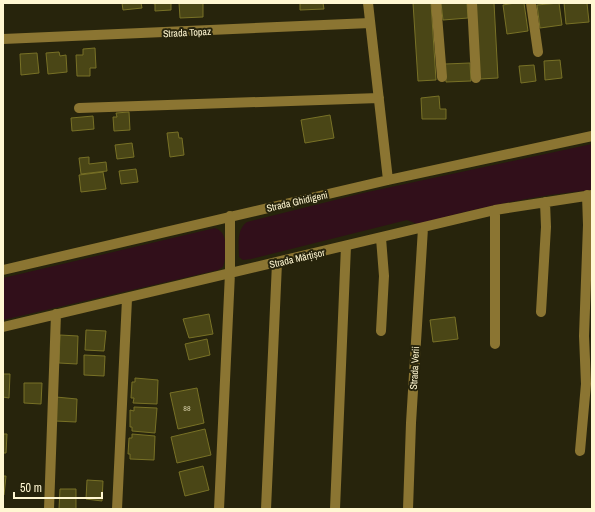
<svg xmlns="http://www.w3.org/2000/svg" width="595" height="512" viewBox="0 0 595 512" font-family="'Archivo Narrow',sans-serif">
	<style>
		.green { fill: #310f1a }
		.building { fill: #4a4616; stroke: #787126 }
		.lines { fill: none; stroke-linecap: round; stroke-linejoin: round }
		.minor { stroke: #8b7532; stroke-width: 10 }
		.labels { text-anchor: middle; stroke-width: 4; stroke-linejoin: round; paint-order: stroke }
		.number-label { font-size: 8px; fill: #d2cba3 }
		.street-label { font-size: 10px; fill: #fff7d2; stroke: #27240c }
	</style>
	<rect width="100%" height="100%" fill="#27240c"/>
	<path class="green" d="M592 144V190C535 195 477 208 422 223L417 224 407 220 251 259 243 260 239 257C239 246 236 230 247 222L363 193Z
		M215 228C229 232 227 255 223 267L218 270 3 320V278Z"/>
	<path class="building" d="M122 3H141L142 8 123 10Z
		M151 3H171V10L155 11V4Z
		M179 3H203V17L180 18Z
		M300 3H323L324 9 300 10Z
		M413 3H431L436 80 418 81Z
		M441 3H467L468 18 443 20Z
		M475 3H494L498 78 480 79Z
		M515 3H524L528 31 507 34 503 5Z
		M559 3 562 25 540 28 537 5Z
		M564 3H587L589 22 566 24Z
		M95 48 96 68H90V76H77L76 55H83V49Z
		M59 52 60 56 66 55 67 72 48 74 46 53Z
		M37 53 39 73 21 75 20 54Z
		M560 60 562 78 545 80 544 61Z
		M470 63 471 81 446 82 445 64Z
		M534 65 536 81 521 83 519 66Z
		M439 96 440 109H446V119H422L421 98Z
		M129 112 130 130 114 131 113 117H117L116 113Z
		M330 115 334 138 305 143 301 120Z
		M93 116 94 129 72 131 71 118Z
		M178 132 179 138H182L184 155 170 157 167 133Z
		M132 143 134 157 117 159 115 145Z
		M89 157V164L106 162 107 171 81 174 79 158Z
		M136 169 138 182 121 184 119 171Z
		M103 172 106 189 81 192 79 175Z
		M209 314 213 334 189 338 183 319Z
		M455 317 458 339 433 342 430 320Z
		M86 330 106 331 104 351 85 350Z
		M60 335 78 336 77 364 59 363Z
		M207 339 210 355 189 360 185 344Z
		M84 355 105 356 104 376 84 375Z
		M3 374H10L9 398 3 397Z
		M135 378 158 380 157 404 133 403 134 398H131L132 382H135Z
		M24 383H42L41 404 24 403Z
		M197 388 204 423 178 429 170 393Z
		M56 397 77 399 76 422 55 421Z
		M134 407 157 408 155 433 132 431V427H130V410L134 411Z
		M205 429 211 455 177 463 171 437Z
		M3 434H7L6 453H3Z
		M132 434 155 436 154 460 130 459V454H128L129 438H132Z
		M203 466 209 490 185 496 179 472Z
		M3 476H6L4 495H3Z
		M87 480 103 481 102 501 86 499Z
		M60 489H76V509H59Z"/>
	<g class="lines">
		<path class="minor" d="M368 3 388 180
			M436 3 442 77
			M472 3 476 78
			M531 3 538 52
			M3 39 370 23
			M79 108 379 98
			M381 238 384 276 381 331
			M3 270 388 180 592 136
			M541 312 546 227 545 202
			M3 327 495 210 592 195
			M495 344V210
			M580 451 586 384 584 336 588 225 587 195
			M49 509 56 314
			M117 509 127 299
			M219 509 230 273V216
			M266 509 277 263
			M335 509 346 246
			M408 509 411 423 423 228"/>
	</g>
	<g class="labels">
		<g class="number-label">
			<text x="187" y="411">88</text>
		</g>
		<g class="street-label">
			<text transform="translate(187 32) rotate(-3)" y="4">Strada Topaz</text>
			<text transform="translate(297 201) rotate(-13)" y="4">Strada Ghidigeni</text>
			<text transform="translate(297 258) rotate(-13)" y="4">Strada Mărțișor</text>
			<text transform="translate(414 368) rotate(-87)" y="4">Strada Verii</text>
		</g>
	</g>
	<rect width="595" height="512" fill="none" stroke="#fff7d2" stroke-width="8"/>
	<path d="M14 492v6h88v-6" fill="none" stroke="#fff7d2" stroke-width="2"/>
	<text x="20" y="492" font-size="12" fill="#fff7d2" stroke="#27240c" stroke-width="3" paint-order="stroke">50 m</text>
</svg>
